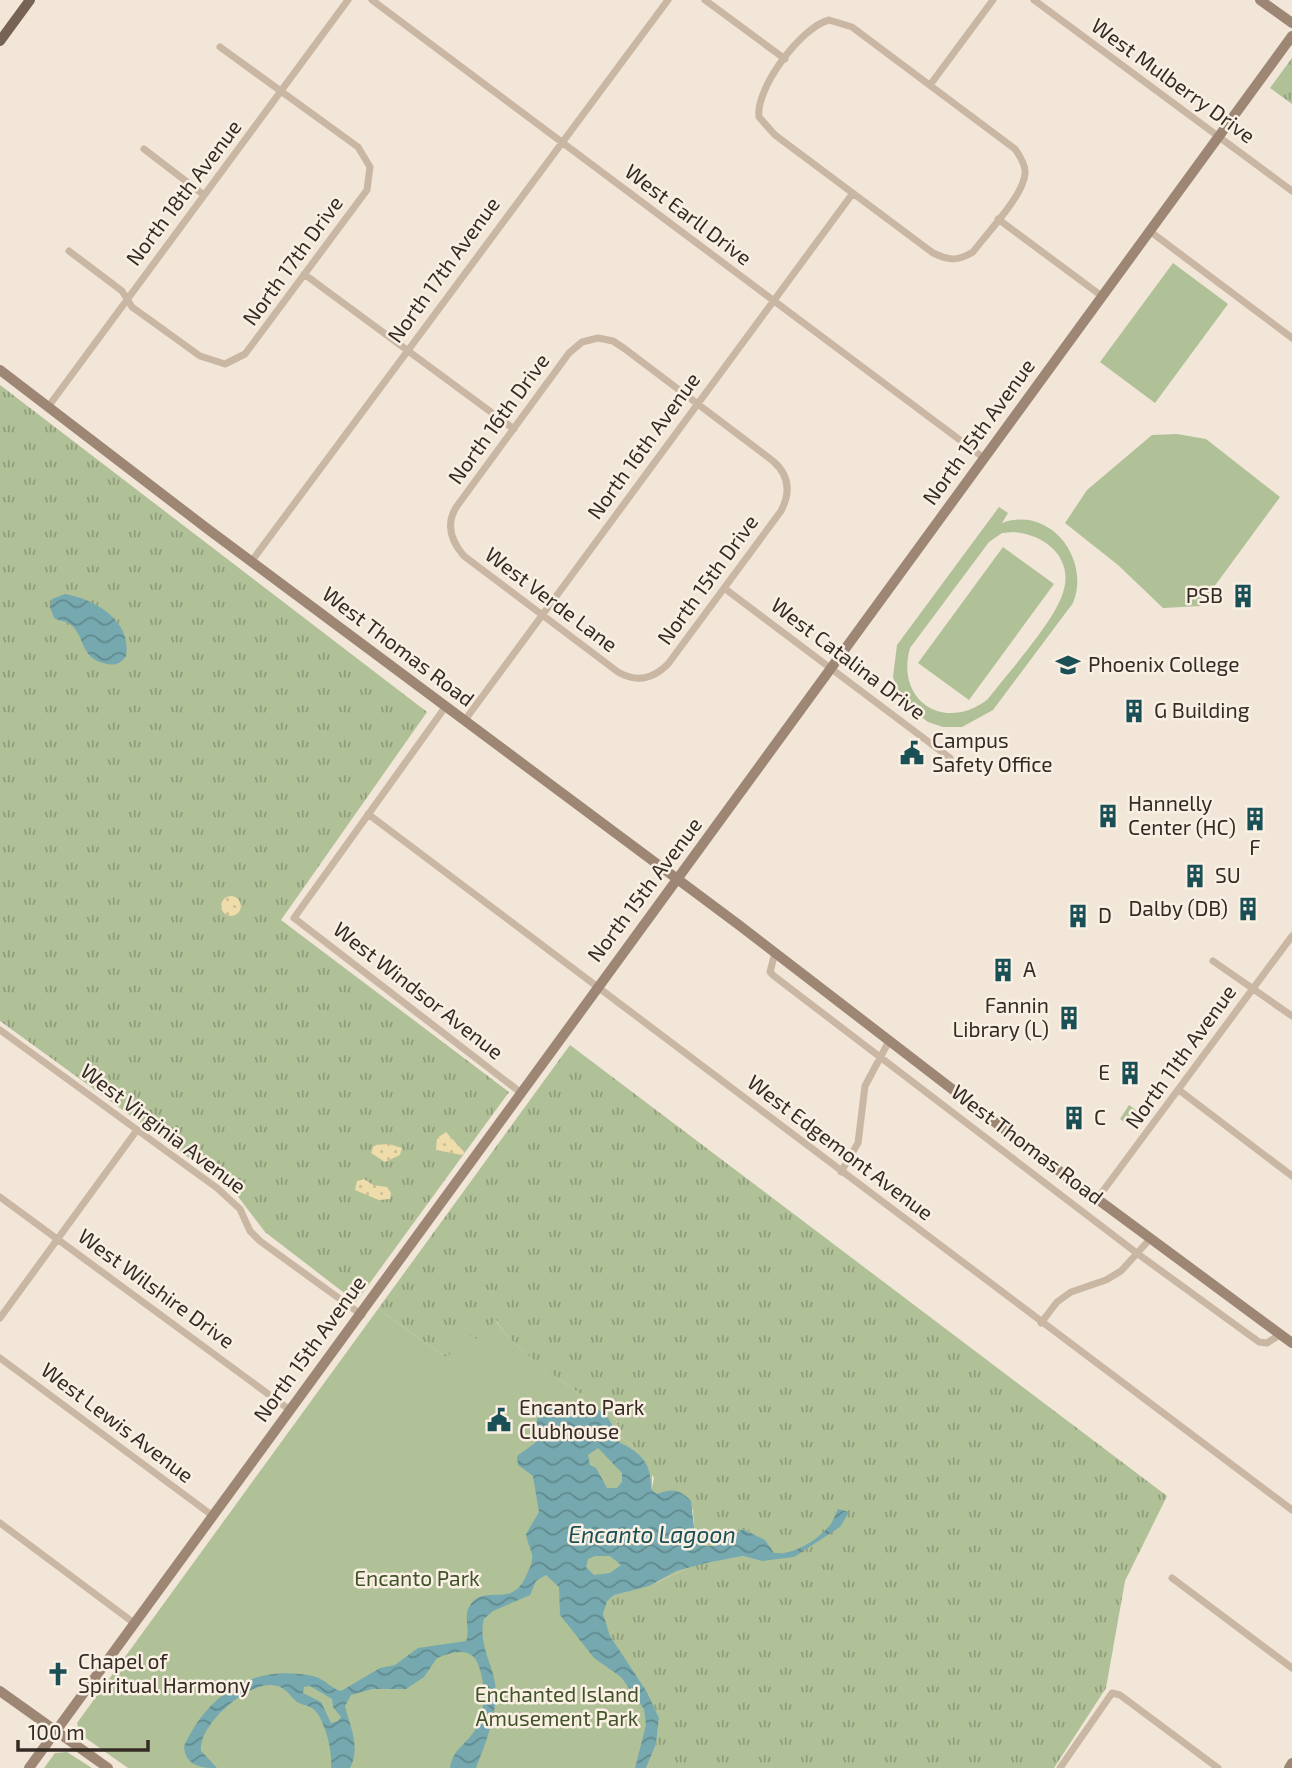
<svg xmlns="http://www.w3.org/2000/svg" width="1292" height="1768" viewBox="0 0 1292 1768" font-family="'Exo 2',sans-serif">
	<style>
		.grass { fill: url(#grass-tufts) }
		.sand { fill: url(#sand-dots) }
		.green { fill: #b0c097; fill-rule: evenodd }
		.water { fill: url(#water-waves); fill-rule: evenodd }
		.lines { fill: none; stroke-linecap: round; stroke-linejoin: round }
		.street { stroke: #c9b7a3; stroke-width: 7 }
		.secondary { stroke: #9d8674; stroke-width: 10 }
		.primary { stroke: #776356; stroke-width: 10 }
		.labels { text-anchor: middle; stroke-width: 5; stroke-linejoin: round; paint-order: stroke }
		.street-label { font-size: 21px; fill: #342b25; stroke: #f9f0e3 }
		.poi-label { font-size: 21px; fill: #342b25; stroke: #f9f0e3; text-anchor: start }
		.park-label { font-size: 21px; fill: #415328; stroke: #f9f0e3 }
		.water-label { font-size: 23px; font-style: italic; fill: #1a4f56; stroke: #f9f0e3 }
	</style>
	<defs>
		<pattern id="grass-tufts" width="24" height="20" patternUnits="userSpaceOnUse" patternTransform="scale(1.75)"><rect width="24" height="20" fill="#b0c097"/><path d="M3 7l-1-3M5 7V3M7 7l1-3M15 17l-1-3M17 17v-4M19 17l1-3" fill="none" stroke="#909c7b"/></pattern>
		<pattern id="sand-dots" width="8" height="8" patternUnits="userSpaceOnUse" patternTransform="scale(1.75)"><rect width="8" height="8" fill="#efdcab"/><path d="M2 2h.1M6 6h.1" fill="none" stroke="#cebd93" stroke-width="1.8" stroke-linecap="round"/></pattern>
		<pattern id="water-waves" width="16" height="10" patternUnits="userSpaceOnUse" patternTransform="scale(1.75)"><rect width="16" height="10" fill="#75a9af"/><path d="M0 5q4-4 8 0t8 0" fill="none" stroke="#618a8e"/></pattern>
	</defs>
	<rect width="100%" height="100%" fill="#f1e6d7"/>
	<path class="grass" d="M1292 58V104L1270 88Z
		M0 385 427 712 281 920 509 1092 356 1302 265 1232 233 1190 0 1021Z
		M570 1045 1167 1496 1125 1581 1106 1688 1054 1768H646L656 1744 659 1718 647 1692 609 1636 603 1619 605 1603 614 1595 658 1582 694 1565 743 1556 762 1561 738 1531 715 1546H705L694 1529 693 1510 663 1488H652L654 1478 637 1450 621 1437 616 1420C583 1393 515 1355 496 1320L482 1343 447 1358 378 1309Z"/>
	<path class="sand" d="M221 906a10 10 0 1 1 20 0a10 10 0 1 1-20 0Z
		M446 1132 465 1153 462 1155 436 1150 437 1138Z
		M389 1144 402 1148 400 1155 385 1162 371 1153 374 1145Z
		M364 1179 373 1185 387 1187 391 1193 390 1199 379 1200 355 1190 357 1181Z"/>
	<path class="green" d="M1173 263 1228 304 1155 403 1100 362Z
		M1177 434 1206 439 1280 497 1200 606 1163 608 1118 565 1065 523 1087 490 1152 435Z
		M999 507 1008 513 1002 523C1050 505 1091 559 1073 603L993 710 962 727H943L928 722 903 703 893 677 897 645ZM1014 532C1048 535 1077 561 1061 598 1050 626 1008 673 988 699 945 733 895 701 910 648L989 542 1002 533Z
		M1003 547 1054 584 969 700 918 663Z
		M1129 1105 1144 1116 1134 1129 1120 1119Z
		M378 1309 447 1358 465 1332 482 1342 495 1319C515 1355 583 1393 616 1420L621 1437 637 1450 652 1473V1488H675L691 1501 694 1529 705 1546H715L743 1529 754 1532 768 1544 762 1561 743 1556 694 1565 649 1586 614 1595 605 1603 603 1619 610 1636 647 1692 659 1718 656 1744 646 1768H128L80 1734 77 1723Z
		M67 1752 92 1768H44L55 1753Z"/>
	<path class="water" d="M65 594C94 599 132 620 126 656 121 663 116 666 107 664 79 659 86 636 70 624 66 621 59 621 54 618L50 607 52 599Z
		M558 1403C577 1406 599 1401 610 1421 614 1428 614 1435 619 1442 642 1454 651 1462 651 1489L657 1494C671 1489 678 1488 691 1501L694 1529 705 1546H715L743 1529 765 1540 774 1553C793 1556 819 1539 830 1525 834 1520 835 1514 838 1509L849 1512 840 1527 794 1557 762 1561 743 1556 706 1563 676 1571 649 1586 614 1595 607 1601 603 1614 610 1636 647 1692 659 1718 656 1744 646 1768H635L646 1725 644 1709 621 1677 594 1658 560 1615 559 1587 546 1575 536 1581 530 1595 493 1611 484 1619C478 1643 491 1660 495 1683 499 1711 486 1742 476 1768H450C452 1753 460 1748 470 1737 486 1718 487 1686 478 1664 471 1646 452 1652 437 1658L424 1677 406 1689H372L351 1695 345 1706C350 1727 361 1747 350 1768H331C333 1753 325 1717 312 1708 307 1705 302 1705 297 1702 288 1694 284 1685 271 1685 246 1684 198 1725 201 1751L217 1768C201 1768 185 1766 184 1746 209 1693 253 1664 313 1676 324 1678 331 1689 341 1691L380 1668 395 1665 418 1648 466 1641C471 1629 462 1615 471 1604 486 1584 512 1609 526 1576 529 1569 533 1563 532 1555 531 1548 527 1542 526 1534L539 1512 533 1476 518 1465 517 1456 535 1443 539 1436 536 1423 541 1410ZM598 1448 622 1473V1482L617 1488H607L596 1468 590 1465 588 1455ZM595 1556H610L621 1565 610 1573 594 1575 586 1567 588 1559ZM310 1686 332 1699 333 1707 341 1717 338 1721 331 1723 321 1702 303 1693 304 1687Z"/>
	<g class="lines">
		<path class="street" d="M372 0 984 458
			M705 0 785 59
			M1034 0 1292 191
			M829 20 852 27 1015 149C1020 156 1026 165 1025 174 1023 196 987 233 973 252 958 261 950 261 933 253L775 135 759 117C755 89 801 27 829 20Z
			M930 85 993 0
			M144 149 204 195
			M998 219 1103 297
			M1151 232 1292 338
			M69 251 122 291 132 307 200 356 225 364 245 354 254 342 367 190 370 167 358 147 220 47
			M304 274 514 429
			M598 338 613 341 625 349 773 461C789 475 791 492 781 511L668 664C653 679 637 683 618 672L464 556C451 541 445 524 457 506L569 353 582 342Z
			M48 407 348 0
			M251 562 668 0
			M724 588 950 758
			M446 706 294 918 520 1092
			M465 720 853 193
			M368 814 1292 1510
			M775 953 770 972 774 976 1138 1254 1259 1342 1267 1343 1281 1334
			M1213 961 1292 1016
			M0 1030 217 1188 240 1209 250 1231 260 1241 362 1315
			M1179 1090 1292 1176
			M841 1172 858 1143 865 1086 889 1041
			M0 1197 290 1410
			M1097 1199 1292 936
			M0 1318 137 1130
			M1041 1323 1057 1302 1071 1292 1106 1280 1121 1271 1150 1239
			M0 1358 213 1516
			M0 1523 134 1623
			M1172 1578 1292 1668
			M1060 1768 1112 1693 1120 1695 1218 1768"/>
		<path class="secondary" d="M1260 0 1292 23
			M0 370 209 530 739 925 1039 1156 1292 1343
			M0 1691 108 1768
			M29 1768 1292 36
			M1289 1768 1292 1763"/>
		<path class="primary" d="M0 41 30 0"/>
	</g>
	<defs>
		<g id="building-bare" transform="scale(1.89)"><path d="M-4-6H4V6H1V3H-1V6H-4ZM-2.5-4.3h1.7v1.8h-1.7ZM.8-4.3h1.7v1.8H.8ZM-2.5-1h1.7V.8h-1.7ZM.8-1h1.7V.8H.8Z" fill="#1a4f56" stroke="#f9f0e3" stroke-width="2.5" paint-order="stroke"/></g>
		<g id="university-bare" transform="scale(1.89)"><path d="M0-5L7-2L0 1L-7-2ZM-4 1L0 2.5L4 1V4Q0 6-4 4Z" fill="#1a4f56" stroke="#f9f0e3" stroke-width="2.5" paint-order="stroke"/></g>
		<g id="civic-bare" transform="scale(1.89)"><path d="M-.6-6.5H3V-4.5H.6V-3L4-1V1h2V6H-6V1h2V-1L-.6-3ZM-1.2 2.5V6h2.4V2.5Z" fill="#1a4f56" stroke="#f9f0e3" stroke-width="2.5" paint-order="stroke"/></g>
		<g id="church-bare" transform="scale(1.89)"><path d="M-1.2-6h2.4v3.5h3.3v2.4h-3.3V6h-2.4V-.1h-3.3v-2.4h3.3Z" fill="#1a4f56" stroke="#f9f0e3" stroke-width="2.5" paint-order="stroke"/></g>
	</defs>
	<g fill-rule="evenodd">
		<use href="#building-bare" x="1243" y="596"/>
		<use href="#university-bare" x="1068" y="665"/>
		<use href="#building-bare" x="1134" y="711"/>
		<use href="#civic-bare" x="912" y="753"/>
		<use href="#building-bare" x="1108" y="816"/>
		<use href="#building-bare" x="1255" y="819"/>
		<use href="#building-bare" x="1195" y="876"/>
		<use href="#building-bare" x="1248" y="909"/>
		<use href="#building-bare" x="1078" y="916"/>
		<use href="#building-bare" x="1003" y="970"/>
		<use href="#building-bare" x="1069" y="1018"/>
		<use href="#building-bare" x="1130" y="1073"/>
		<use href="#building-bare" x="1074" y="1118"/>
		<use href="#civic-bare" x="499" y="1420"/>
		<use href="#church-bare" x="58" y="1674"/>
	</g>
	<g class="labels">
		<g class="street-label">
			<text transform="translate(1173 81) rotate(36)" y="7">West Mulberry Drive</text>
			<text transform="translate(184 193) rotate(-53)" y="7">North 18th Avenue</text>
			<text transform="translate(688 215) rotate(37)" y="7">West Earll Drive</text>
			<text transform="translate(293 261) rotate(-54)" y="7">North 17th Drive</text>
			<text transform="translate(444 270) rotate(-54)" y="7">North 17th Avenue</text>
			<text transform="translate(499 419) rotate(-54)" y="7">North 16th Drive</text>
			<text transform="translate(979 432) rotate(-54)" y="7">North 15th Avenue</text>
			<text transform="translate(644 446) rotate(-54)" y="7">North 16th Avenue</text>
			<text transform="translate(708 580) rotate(-54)" y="7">North 15th Drive</text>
			<text transform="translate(551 600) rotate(37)" y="7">West Verde Lane</text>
			<text transform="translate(398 647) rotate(37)" y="7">West Thomas Road</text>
			<text transform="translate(848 659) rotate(37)" y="7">West Catalina Drive</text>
			<text transform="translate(645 890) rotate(-53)" y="7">North 15th Avenue</text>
			<text transform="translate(418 991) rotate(38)" y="7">West Windsor Avenue</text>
			<text transform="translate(1181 1057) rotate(-54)" y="7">North 11th Avenue</text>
			<text transform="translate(163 1129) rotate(37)" y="7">West Virginia Avenue</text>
			<text transform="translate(1027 1145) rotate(37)" y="7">West Thomas Road</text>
			<text transform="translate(840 1148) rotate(37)" y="7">West Edgemont Avenue</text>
			<text transform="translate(156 1289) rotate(36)" y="7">West Wilshire Drive</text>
			<text transform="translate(310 1349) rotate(-54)" y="7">North 15th Avenue</text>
			<text transform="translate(117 1423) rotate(37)" y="7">West Lewis Avenue</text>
		</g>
		<g class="poi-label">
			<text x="1223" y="603" text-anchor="end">PSB</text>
			<text x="1088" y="672">Phoenix College</text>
			<text x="1154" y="718">G Building</text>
			<text x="932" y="748">Campus<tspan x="932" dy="24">Safety Office</tspan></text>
			<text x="1128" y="811">Hannelly<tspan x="1128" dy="24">Center (HC)</tspan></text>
			<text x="1255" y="855" text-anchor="middle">F</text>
			<text x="1215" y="883">SU</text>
			<text x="1228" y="916" text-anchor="end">Dalby (DB)</text>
			<text x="1098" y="923">D</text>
			<text x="1023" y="977">A</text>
			<text x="1049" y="1013" text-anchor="end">Fannin<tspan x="1049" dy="24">Library (L)</tspan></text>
			<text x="1110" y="1080" text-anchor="end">E</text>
			<text x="1094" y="1125">C</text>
			<text x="519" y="1415">Encanto Park<tspan x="519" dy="24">Clubhouse</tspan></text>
			<text x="78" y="1669">Chapel of<tspan x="78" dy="24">Spiritual Harmony</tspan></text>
		</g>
		<g class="park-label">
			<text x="417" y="1586">Encanto Park</text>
			<text x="557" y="1702">Enchanted Island<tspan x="557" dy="24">Amusement Park</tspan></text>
		</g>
		<g class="water-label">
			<text x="652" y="1543">Encanto Lagoon</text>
		</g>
	</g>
	<path d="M18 1740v10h130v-10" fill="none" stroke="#342b25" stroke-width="3.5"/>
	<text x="28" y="1740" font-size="21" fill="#342b25" stroke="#f9f0e3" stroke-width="5" paint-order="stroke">100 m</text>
</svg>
